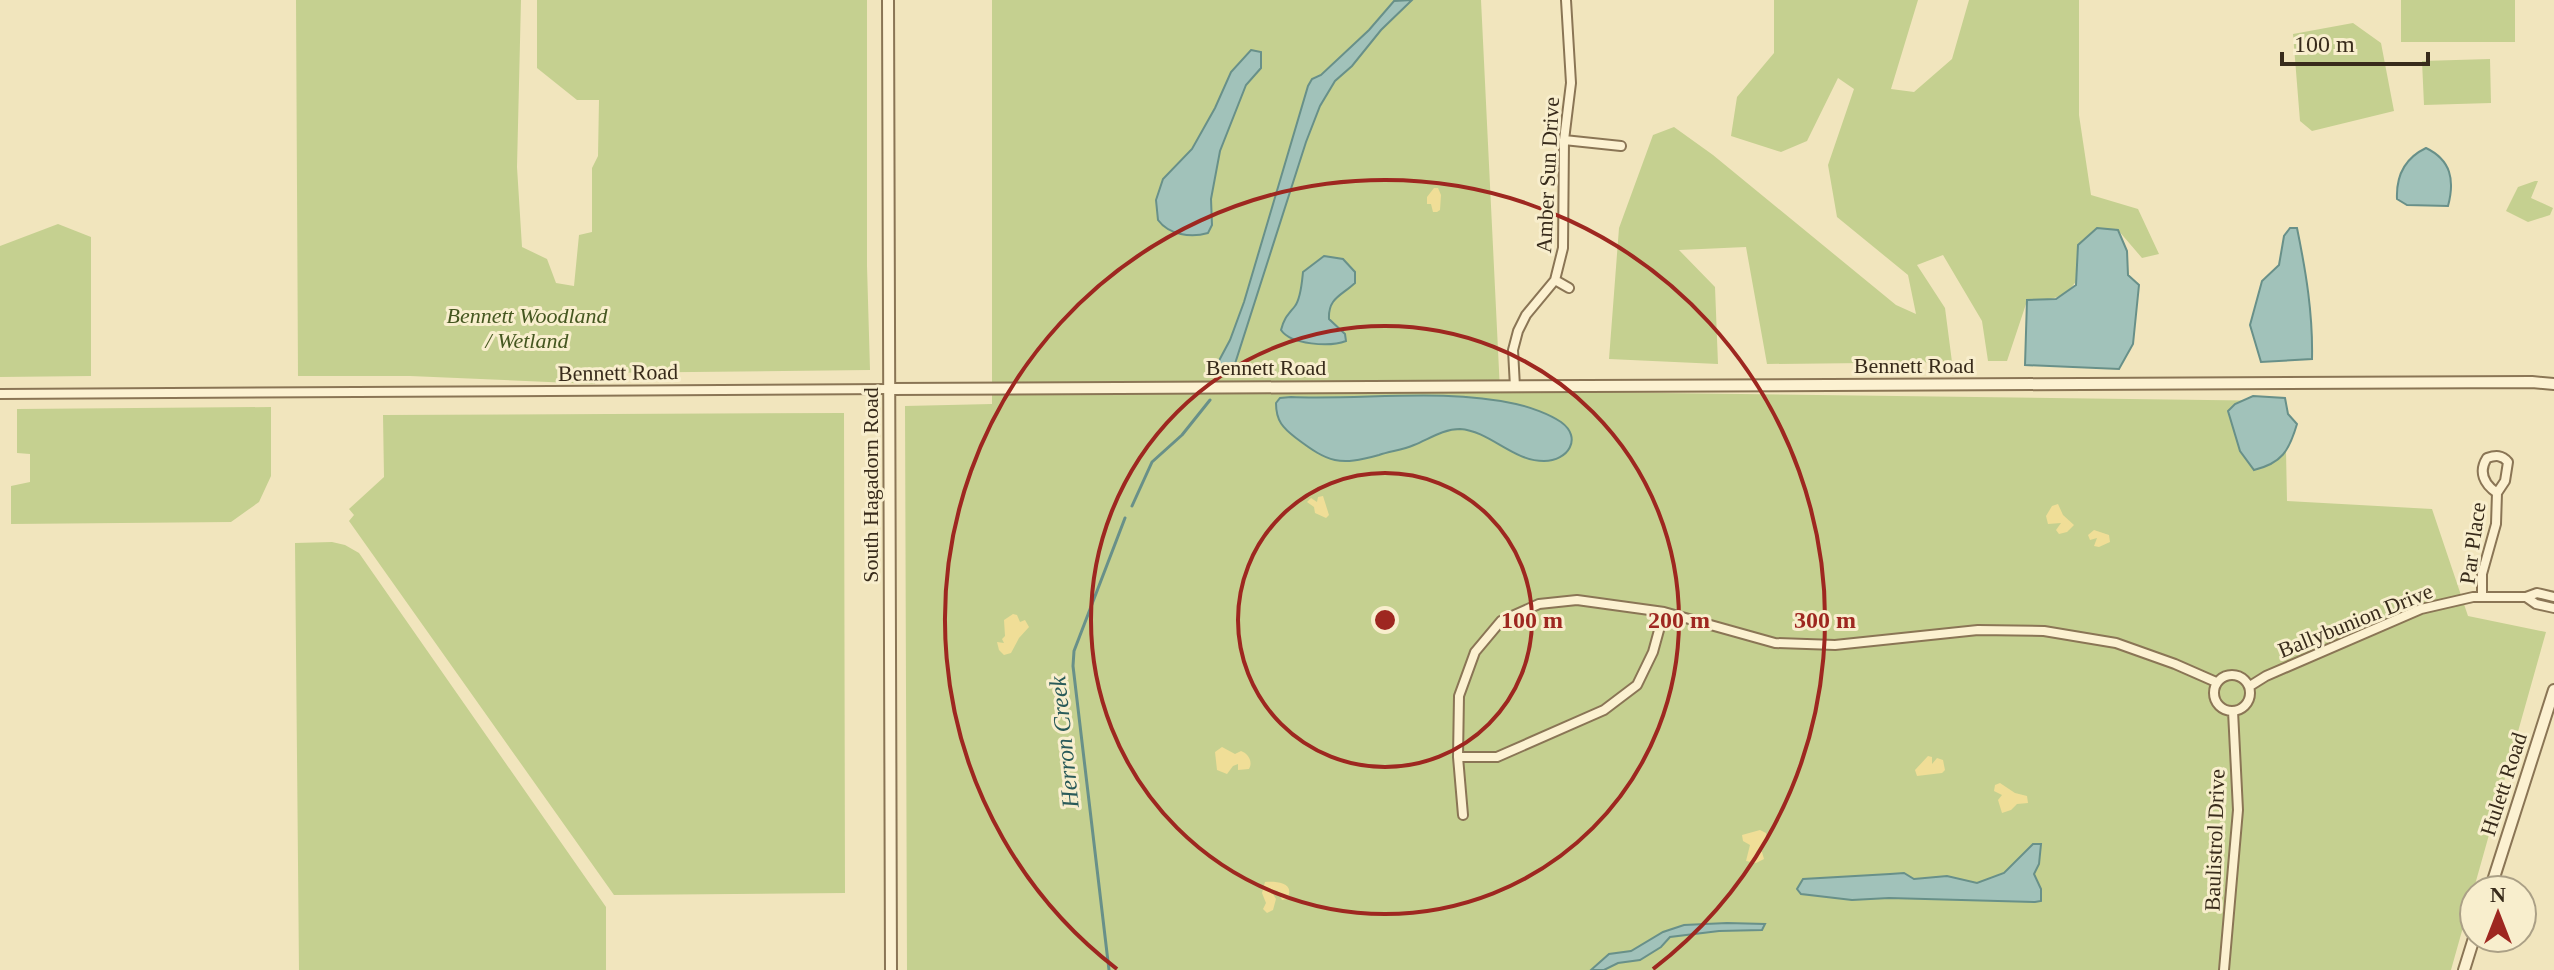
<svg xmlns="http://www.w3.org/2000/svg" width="2554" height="970" viewBox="0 0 2554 970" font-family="'Times New Roman',serif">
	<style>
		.green { fill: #c5d090 }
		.sand { fill: #f0de97 }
		.water { fill: #a1c2ba; stroke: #689089; stroke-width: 2 }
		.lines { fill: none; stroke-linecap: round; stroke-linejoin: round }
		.stream { stroke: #689089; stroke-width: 3 }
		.minor-casing { stroke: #8a7555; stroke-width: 12 }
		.tertiary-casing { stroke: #8a7555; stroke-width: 14 }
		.minor { stroke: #fcf1d1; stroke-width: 8 }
		.tertiary { stroke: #fcf1d1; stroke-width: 10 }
		.ring { fill: none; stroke: #9e2720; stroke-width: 4 }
		.labels { text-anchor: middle; stroke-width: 6; stroke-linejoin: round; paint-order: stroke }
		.street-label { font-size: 22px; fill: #382b1b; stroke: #f8eecd }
		.park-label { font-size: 22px; font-style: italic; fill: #455720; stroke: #f8eecd }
		.water-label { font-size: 24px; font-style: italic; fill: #295a59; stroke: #f8eecd }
		.centre { fill: #9e2720; stroke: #f8eecd; stroke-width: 4 }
		.ring-label { font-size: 24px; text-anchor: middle; font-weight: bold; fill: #9e2720; stroke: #f8eecd; stroke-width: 6; stroke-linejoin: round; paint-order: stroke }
	</style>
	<rect width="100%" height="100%" fill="#f1e5bd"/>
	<path class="green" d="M296 0H521L517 167 522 247 547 259 556 283 574 286 579 235 592 232V168L598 156 599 100H577L537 68V0H867V266L870 370 596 373 595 384 410 376H298Z
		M992 0H1481L1500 391 2285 401 2287 501 2432 509 2468 616 2546 632 2451 970H907L905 406 992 404Z
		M1774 0H1918L1891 89 1914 92 1952 59 1969 0H2079V115L2091 195 2138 209 2159 254 2142 258 2118 230 2097 228C2083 268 2080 304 2027 301L2007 361H1988L1982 321 1943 255 1917 265 1945 308 1952 362 1767 364 1746 247 1679 250 1715 287 1718 364 1609 359 1619 228 1653 135 1674 127 1713 155 1896 305 1916 314 1908 275 1837 217 1828 165 1854 89 1838 78 1807 141 1781 152 1731 136 1737 97 1774 53Z
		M2401 0H2515V42H2401Z
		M2353 23 2381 43 2394 111 2312 131 2300 121 2293 34Z
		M2490 59 2491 103 2424 105 2422 61Z
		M2535 181H2538L2531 198 2553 208 2550 215 2528 222 2506 211 2518 187Z
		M58 224 91 237V376L0 377V246Z
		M271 407V476L259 502 231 522 11 524V486L30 482V454L17 453V409Z
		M844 413 845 893 614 895 349 521 354 515 349 509 384 477 383 415Z
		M332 542 345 545 359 553 606 907V970H299L295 543Z"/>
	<path class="sand" d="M1434 188H1438L1441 195 1440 210 1437 212H1433L1431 204H1427V197Z
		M1323 496 1329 515 1326 518 1315 513 1314 507 1307 502 1311 498 1317 502 1318 497Z
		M2058 504 2063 515 2074 525 2067 532 2059 534 2056 530 2061 523 2048 524 2046 516 2052 506Z
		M2094 530 2109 535 2110 542 2099 547 2094 546 2097 538 2090 540 2088 535Z
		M1013 614 1017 615 1020 622 1025 620 1029 627 1019 638 1011 653 1004 655 999 650 997 642 1004 643 1002 639 1005 636 1004 620Z
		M1222 747 1235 754 1241 751C1249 754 1253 762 1249 769L1238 770V764L1233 766 1227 774 1217 770 1215 752Z
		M1928 756 1932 757V764L1937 758 1943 760 1945 770 1942 773 1917 776 1915 770Z
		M2000 783 2015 793 2027 796 2028 803 2017 804 2011 810 2002 813 1998 800 2002 795 1994 791 1995 785Z
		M1760 830 1766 833 1767 841 1756 852H1762L1764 859 1756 863 1746 861 1750 845 1743 841 1742 835Z
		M1265 882C1277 881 1296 883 1287 899L1282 900 1278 891 1270 889 1276 899 1273 910 1267 913 1263 909 1266 903 1262 893Z"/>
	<path class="water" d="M1412 0 1381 30 1352 66 1335 81 1320 106 1306 142 1232 373 1214 370 1230 340 1244 302 1308 86 1312 79 1321 75 1369 30 1394 1Z
		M1251 50 1261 52V68L1246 85 1220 151 1211 199 1212 225 1208 233C1191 238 1169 235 1158 220L1156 200 1163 179 1192 149 1215 108 1231 72Z
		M2426 148C2451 160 2455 180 2448 206L2407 205 2397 199C2396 176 2405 158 2426 148Z
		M2097 228 2118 230 2127 251 2128 275 2139 285 2133 344 2119 369 2025 365 2027 300 2056 299 2076 285 2078 245Z
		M2290 228H2297C2306 272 2313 314 2312 359L2261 362 2250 325 2262 281 2279 265 2284 236Z
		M1324 256 1343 259 1355 272V283C1341 296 1328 298 1329 319L1345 334 1346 341C1330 347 1291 345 1281 330 1284 318 1288 315 1295 306 1301 298 1302 281 1303 272Z
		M2253 396 2285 398 2288 414 2297 424C2289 451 2282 463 2254 470L2240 451 2228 411 2235 404Z
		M1291 397C1365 400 1443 388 1516 404 1530 407 1549 414 1561 422 1583 438 1568 461 1544 461 1512 461 1490 431 1460 429 1443 429 1429 439 1414 445 1403 450 1391 451 1379 455 1339 466 1329 463 1296 438 1283 428 1276 421 1276 403L1280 398Z
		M2033 844H2041L2039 864 2034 874 2041 889V901L2035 902 1889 898 1852 900 1801 894 1797 889 1803 879 1890 874 1904 873 1914 879 1947 876 1977 883 2004 873Z
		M1727 923 1765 924 1762 930 1719 931 1670 937 1661 947 1640 960 1618 963 1604 970H1591L1609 954 1631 951 1663 932 1684 925Z"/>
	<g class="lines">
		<path class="stream" d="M1132 506 1152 462 1182 435 1210 400
			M1109 970 1073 666 1074 651 1125 518"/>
		<g class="minor-casing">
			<path id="minor" d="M1564 140 1621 146
				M1555 280 1569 288
				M1515 387 1513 350 1518 331 1526 315 1555 280 1563 248 1564 140 1571 83 1566 0
				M0 394 890 389
				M2482 597V574L2496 524 2497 493 2505 481 2508 462C2502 455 2496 455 2487 458 2478 472 2484 484 2497 493
				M2554 597 2537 593 2526 597 2536 604 2554 608
				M2214 693a18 18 0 1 1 36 0a18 18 0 1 1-36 0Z
				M2250 686 2266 676 2421 609 2473 597H2526
				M1458 757H1497L1604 710 1637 685 1653 652 1664 612
				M1463 815 1458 757 1459 696 1475 652 1501 621 1539 604 1577 600 1664 612 1775 643 1835 645 1978 630 2044 631 2116 643 2175 664 2216 682
				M2224 970 2238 810 2233 711"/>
		</g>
		<g class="tertiary-casing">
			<path id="tertiary" d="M888 0 891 970
				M890 389 2532 382 2554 384
				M2490 890 2554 690
				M2464 970 2474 938"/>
		</g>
		<use href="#minor" class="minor"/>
		<use href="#tertiary" class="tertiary"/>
	</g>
	<g class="ring">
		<circle cx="1385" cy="620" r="147"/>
		<circle cx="1385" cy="620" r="294"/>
		<path d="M1117 969A440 440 0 1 1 1653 969"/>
	</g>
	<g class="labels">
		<g class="street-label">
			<text transform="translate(1547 175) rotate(-87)" y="8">Amber Sun Drive</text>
			<text x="1914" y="373">Bennett Road</text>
			<text x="1266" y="375">Bennett Road</text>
			<text transform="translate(618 372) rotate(-1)" y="8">Bennett Road</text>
			<text transform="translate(870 485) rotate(-90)" y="8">South Hagadorn Road</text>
			<text transform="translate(2472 543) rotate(-82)" y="8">Par Place</text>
			<text transform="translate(2355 620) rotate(-22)" y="8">Ballybunion Drive</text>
			<text transform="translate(2503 784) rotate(-72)" y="8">Hulett Road</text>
			<text transform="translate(2214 840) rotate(-88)" y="8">Baulistrol Drive</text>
		</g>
		<g class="park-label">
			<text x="527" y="323">Bennett Woodland<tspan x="527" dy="25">/ Wetland</tspan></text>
		</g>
		<g class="water-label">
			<text transform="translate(1064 742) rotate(-96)" y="8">Herron Creek</text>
		</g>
	</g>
	<circle cx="1385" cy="620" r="12" class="centre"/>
	<g class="ring-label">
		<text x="1532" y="628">100 m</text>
		<text x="1679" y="628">200 m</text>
		<text x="1825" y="628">300 m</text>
	</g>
	<g transform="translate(2498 914)"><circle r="38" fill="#f8eecd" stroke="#aba086" stroke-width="2"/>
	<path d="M0-6L14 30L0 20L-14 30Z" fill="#9e2720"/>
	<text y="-12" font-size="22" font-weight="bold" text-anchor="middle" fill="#382b1b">N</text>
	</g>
	<path d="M2282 52v12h146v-12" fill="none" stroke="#382b1b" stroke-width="4"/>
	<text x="2294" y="52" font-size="24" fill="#382b1b" stroke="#f8eecd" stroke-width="6" paint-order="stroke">100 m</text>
</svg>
